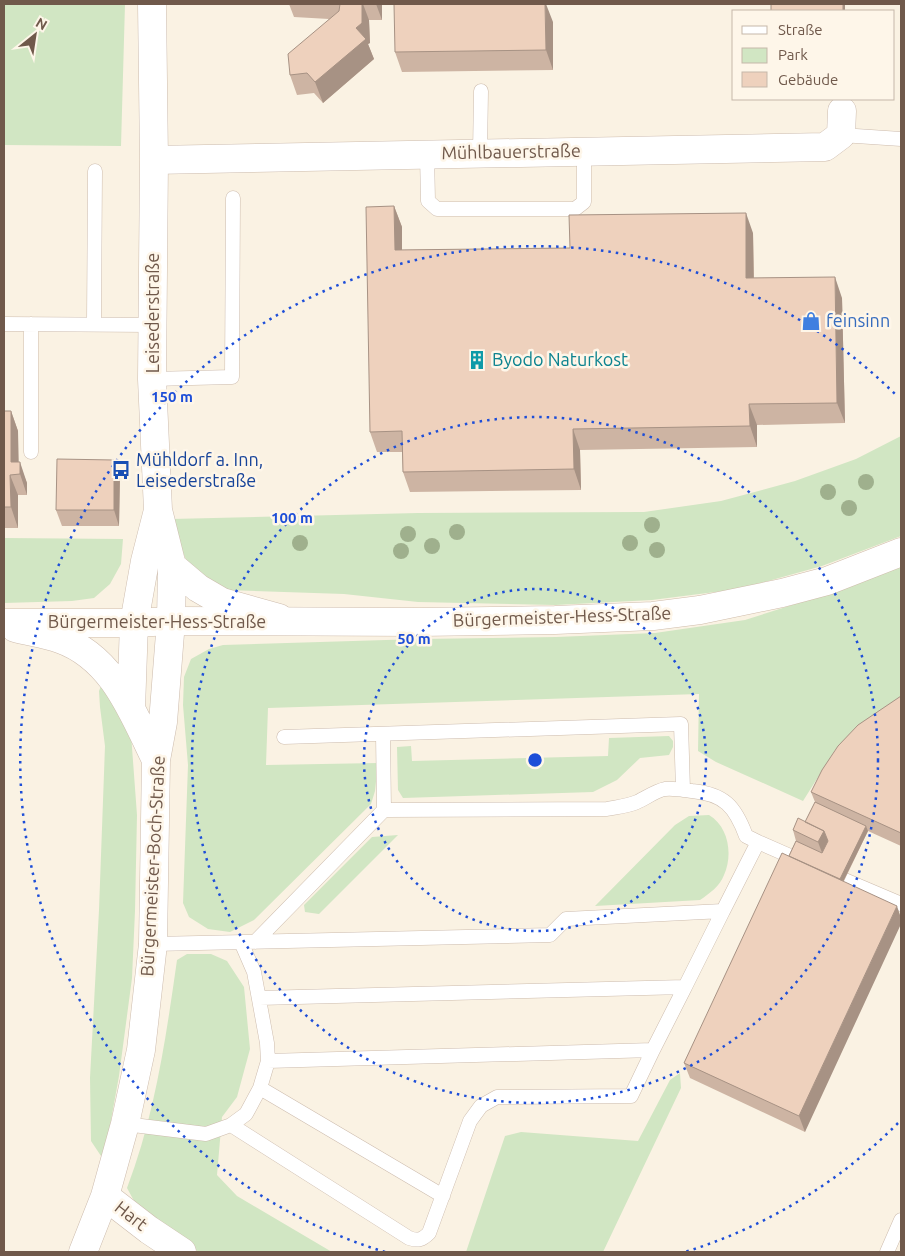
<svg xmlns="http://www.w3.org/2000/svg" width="905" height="1256" viewBox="0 0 905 1256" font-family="Ubuntu,sans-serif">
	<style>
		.green { fill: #d1e6c3 }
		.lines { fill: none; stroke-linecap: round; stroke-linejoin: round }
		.lane-casing { stroke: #cdbcae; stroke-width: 15 }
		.street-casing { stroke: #cdbcae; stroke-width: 29 }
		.secondary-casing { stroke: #cfbcab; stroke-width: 29 }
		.lane { stroke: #fff; stroke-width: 14 }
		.street { stroke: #fff; stroke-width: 28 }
		.secondary { stroke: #fff; stroke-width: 28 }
		.tree { fill: #9fb08d }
		.wall { fill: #cdb4a3 }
		.shaded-wall { fill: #a79284 }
		.building { fill: #eed1bd; stroke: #a79284 }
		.ring { fill: none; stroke: #1d4ed8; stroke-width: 2.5; stroke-dasharray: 2.5 5 }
		.labels { text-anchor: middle; stroke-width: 5; stroke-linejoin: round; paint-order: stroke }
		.street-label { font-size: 18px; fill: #70594b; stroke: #fef6e9 }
		.shop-label { font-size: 18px; fill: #366cbe; stroke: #fef6e9; text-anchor: start }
		.culture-label { font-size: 18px; fill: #0d838f; stroke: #fef6e9; text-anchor: start }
		.transit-label { font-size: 18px; fill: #164399; stroke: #fef6e9; text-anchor: start }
		.centre { fill: #1d4ed8; stroke: #fef6e9; stroke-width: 2.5 }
		.ring-label { font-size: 15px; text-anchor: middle; font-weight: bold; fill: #1d4ed8; stroke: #fef6e9; stroke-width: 5; stroke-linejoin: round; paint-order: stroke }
	</style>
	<rect width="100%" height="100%" fill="#faf2e3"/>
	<path class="green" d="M4 4H125L121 146 4 145Z
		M901 436V536L822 566 739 589 652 600 555 605 418 602 344 594 227 590 189 566 178 542 171 519 418 513 644 512 721 501 795 481 856 459Z
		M4 538 123 539 121 564 110 584 94 598 72 601 4 603Z
		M901 567V698L858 728 835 750 803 801 716 762 698 751 699 694 268 708 266 765 378 763 375 791 371 804 254 920 230 932 208 929 189 917 183 903 188 765 183 705 184 677 191 659 209 649 223 645 419 639 556 637 655 633 745 620 846 588Z
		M103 681 131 734 137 815 135 911 132 978 119 1076 106 1148 101 1156 91 1141 90 1078 99 910 105 746 100 707 99 691Z
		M669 736 673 741V747L669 755 640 758 617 780 593 792 403 798 398 790 397 747 411 746 412 761 608 756 609 738Z
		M709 815C729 827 733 855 724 875 720 886 709 894 700 900L595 906 675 825 689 816Z
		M398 835 319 914 305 912 304 905 372 837Z
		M187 954H211L227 961 244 987 250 1049 237 1097 222 1117 217 1175 237 1196 332 1252H199L156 1224 139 1210 127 1188C155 1115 166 1037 177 960Z
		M680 1073 681 1088 603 1252H466L505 1136 521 1132 638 1141 670 1080Z"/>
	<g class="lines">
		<g class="lane-casing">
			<path id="lane" d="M841 135 901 139
				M480 153 481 91
				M427 154 428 201 437 209H575L584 202V151
				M4 324 152 325
				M31 324V452
				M94 324 95 171
				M152 379 232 377 233 198
				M383 734 384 810
				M284 737 681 724 683 790
				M828 873 901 904
				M255 942 384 810 607 809C617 807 628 806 637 802 646 798 655 791 665 789 673 788 684 790 692 791 724 794 735 806 746 836L758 842
				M153 944 550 935 566 919 723 911 758 842 806 863
				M259 998 685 987 723 911
				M268 1061 653 1050 685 987
				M260 1088 443 1196
				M125 1124 206 1134 231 1125 246 1114 260 1088 268 1061 267 1043 254 972 241 942
				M231 1125 409 1238C418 1241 422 1240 429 1233L470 1121 481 1106 497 1097 631 1096 653 1050
				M887 1252 901 1220"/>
		</g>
		<g class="street-casing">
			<path id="street" d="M154 160 825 147 841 135 842 111
				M172 566 198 588 222 602 279 618
				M15 628C30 632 46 634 60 639 114 658 133 714 156 760
				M131 709 134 623 145 561 157 514
				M105 1196 149 1230 182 1252
				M83 1252 105 1196 125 1124 141 1050 153 944 156 760 163 722 171 621 172 566 158 510 152 379 154 160 152 4"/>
		</g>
		<g class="secondary-casing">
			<path id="secondary" d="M4 623H134L171 621 419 622 555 620 653 616 700 610 782 593 827 581 901 552"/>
		</g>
		<use href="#lane" class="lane"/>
		<use href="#street" class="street"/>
		<use href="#secondary" class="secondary"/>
	</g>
	<g class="tree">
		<circle cx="866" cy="482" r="8"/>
		<circle cx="828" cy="492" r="8"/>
		<circle cx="849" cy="508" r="8"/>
		<circle cx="652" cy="525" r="8"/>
		<circle cx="457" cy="532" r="8"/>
		<circle cx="408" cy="534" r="8"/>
		<circle cx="300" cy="543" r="8"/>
		<circle cx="630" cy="543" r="8"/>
		<circle cx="432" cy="546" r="8"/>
		<circle cx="657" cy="550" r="8"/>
		<circle cx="401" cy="551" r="8"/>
	</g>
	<path class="wall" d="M289 4H382V20H369L370 43 368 44 374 59 323 103 314 93 297 95 290 75 329 19 294 17Z
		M553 22V70L402 72 395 52Z
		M394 206 402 227V250L570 248 753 233 754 278 842 298 845 423 757 425V447L580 450 581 490 410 492 403 472 402 452H377L370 432Z
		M4 411H11L18 431V462L27 483V495H18V528H4Z
		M114 460 120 475 119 526H62L56 510Z
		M901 696V846L868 831 844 881 805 1132 690 1078 684 1063 796 841 793 830 805 822 815 802 811 792Z"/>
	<path class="shaded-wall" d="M362 4H363L369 20 370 43 368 44 374 59 323 103 315 82 356 28Z
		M376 4H382V20Z
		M545 4H546L553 22V70L546 50Z
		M843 4H845V11H843Z
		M394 206 402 227V271L395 250Z
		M746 213 753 233 754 299 746 278Z
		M835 277 842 298 845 423 837 403Z
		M749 404 757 425V447L750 426Z
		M11 411 18 431 19 474 11 462Z
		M573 429 580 450 581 490 574 469Z
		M114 460 120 475 119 526 114 510Z
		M20 462 27 483V495L20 474Z
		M10 475 18 495V528L11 507Z
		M866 826 868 831 838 892 836 886Z
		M824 831 830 846 824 858 818 842Z
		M897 906 901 918V924L805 1132 799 1116Z"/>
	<path class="building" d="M340 4H362V23L356 28 366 39 315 82 307 73 290 75 288 54 339 11Z
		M394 4H545L546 50 395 52Z
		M771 4H843V11H771Z
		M394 206 395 250 570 248 569 215 746 213V278L835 277 837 403 749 404 750 426 573 429 574 469 403 472 402 431 370 432 366 207Z
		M4 411H11V462H20V474L10 475 11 507H4Z
		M57 459 114 460V510H56Z
		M901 696V833L811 792 822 770 838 746 858 725Z
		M815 802 866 826 840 879 789 856 796 841 822 853 828 841 824 831 805 822Z
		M798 818 824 831 818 842 793 830Z
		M782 853 897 906 799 1116 684 1063Z"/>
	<g class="ring">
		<circle cx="535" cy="760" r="171"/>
		<circle cx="535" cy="760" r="343"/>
		<path d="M898 1123A514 514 0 0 1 685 1252M385 1252A514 514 0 1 1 898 397"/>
	</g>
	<defs>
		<g id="shop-bare" transform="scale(1.5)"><path d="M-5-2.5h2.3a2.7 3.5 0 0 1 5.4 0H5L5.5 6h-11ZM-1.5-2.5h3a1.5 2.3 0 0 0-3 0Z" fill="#3f7fe0" stroke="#fef6e9" stroke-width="2.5" paint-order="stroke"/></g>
		<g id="building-bare" transform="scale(1.5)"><path d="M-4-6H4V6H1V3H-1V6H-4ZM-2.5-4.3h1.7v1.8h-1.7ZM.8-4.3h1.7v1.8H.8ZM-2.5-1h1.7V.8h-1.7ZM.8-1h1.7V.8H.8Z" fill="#0f9aa8" stroke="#fef6e9" stroke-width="2.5" paint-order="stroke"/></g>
		<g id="bus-bare" transform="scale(1.5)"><path d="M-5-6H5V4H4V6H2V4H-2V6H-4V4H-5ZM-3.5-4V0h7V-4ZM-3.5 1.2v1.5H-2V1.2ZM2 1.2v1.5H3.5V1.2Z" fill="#1a4fb4" stroke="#fef6e9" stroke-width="2.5" paint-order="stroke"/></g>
	</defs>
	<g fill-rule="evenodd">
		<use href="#shop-bare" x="811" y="321"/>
		<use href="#building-bare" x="477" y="360"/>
		<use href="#bus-bare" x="121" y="470"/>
	</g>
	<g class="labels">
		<g class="street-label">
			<text transform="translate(511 152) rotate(-1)" y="6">Mühlbauerstraße</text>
			<text transform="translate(153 313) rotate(-90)" y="6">Leisederstraße</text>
			<text transform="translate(562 617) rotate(-2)" y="6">Bürgermeister-Hess-Straße</text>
			<text x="157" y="628">Bürgermeister-Hess-Straße</text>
			<text transform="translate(153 866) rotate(-87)" y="6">Bürgermeister-Boch-Straße</text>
			<text transform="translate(131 1216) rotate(38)" y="6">Hart</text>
		</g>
		<g class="shop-label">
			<text x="826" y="327">feinsinn</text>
		</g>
		<g class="culture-label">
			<text x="492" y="366">Byodo Naturkost</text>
		</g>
		<g class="transit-label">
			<text x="136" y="466">Mühldorf a. Inn,<tspan x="136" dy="21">Leisederstraße</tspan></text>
		</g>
	</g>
	<circle cx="535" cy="760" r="8" class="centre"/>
	<g class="ring-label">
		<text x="172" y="402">150 m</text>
		<text x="292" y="523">100 m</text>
		<text x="414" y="644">50 m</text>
	</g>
	<rect width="905" height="1256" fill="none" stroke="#70594b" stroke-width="10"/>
	<rect x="732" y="10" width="162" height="90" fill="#fef6e9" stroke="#c5b7aa"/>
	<rect x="742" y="26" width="25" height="8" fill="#ffffff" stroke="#c5b7aa"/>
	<text x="778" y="35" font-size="15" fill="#70594b">Straße</text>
	<rect x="742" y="48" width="25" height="15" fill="#d1e6c3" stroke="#c5b7aa"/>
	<text x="778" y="60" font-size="15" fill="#70594b">Park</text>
	<rect x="742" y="72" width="25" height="15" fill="#eed1bd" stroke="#c5b7aa"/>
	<text x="778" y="85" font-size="15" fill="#70594b">Gebäude</text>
	<g transform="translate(35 35) rotate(30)" stroke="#fef6e9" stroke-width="4" paint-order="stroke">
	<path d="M0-4L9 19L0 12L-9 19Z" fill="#70594b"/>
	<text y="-8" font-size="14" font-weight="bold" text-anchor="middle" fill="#70594b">N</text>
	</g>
</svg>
